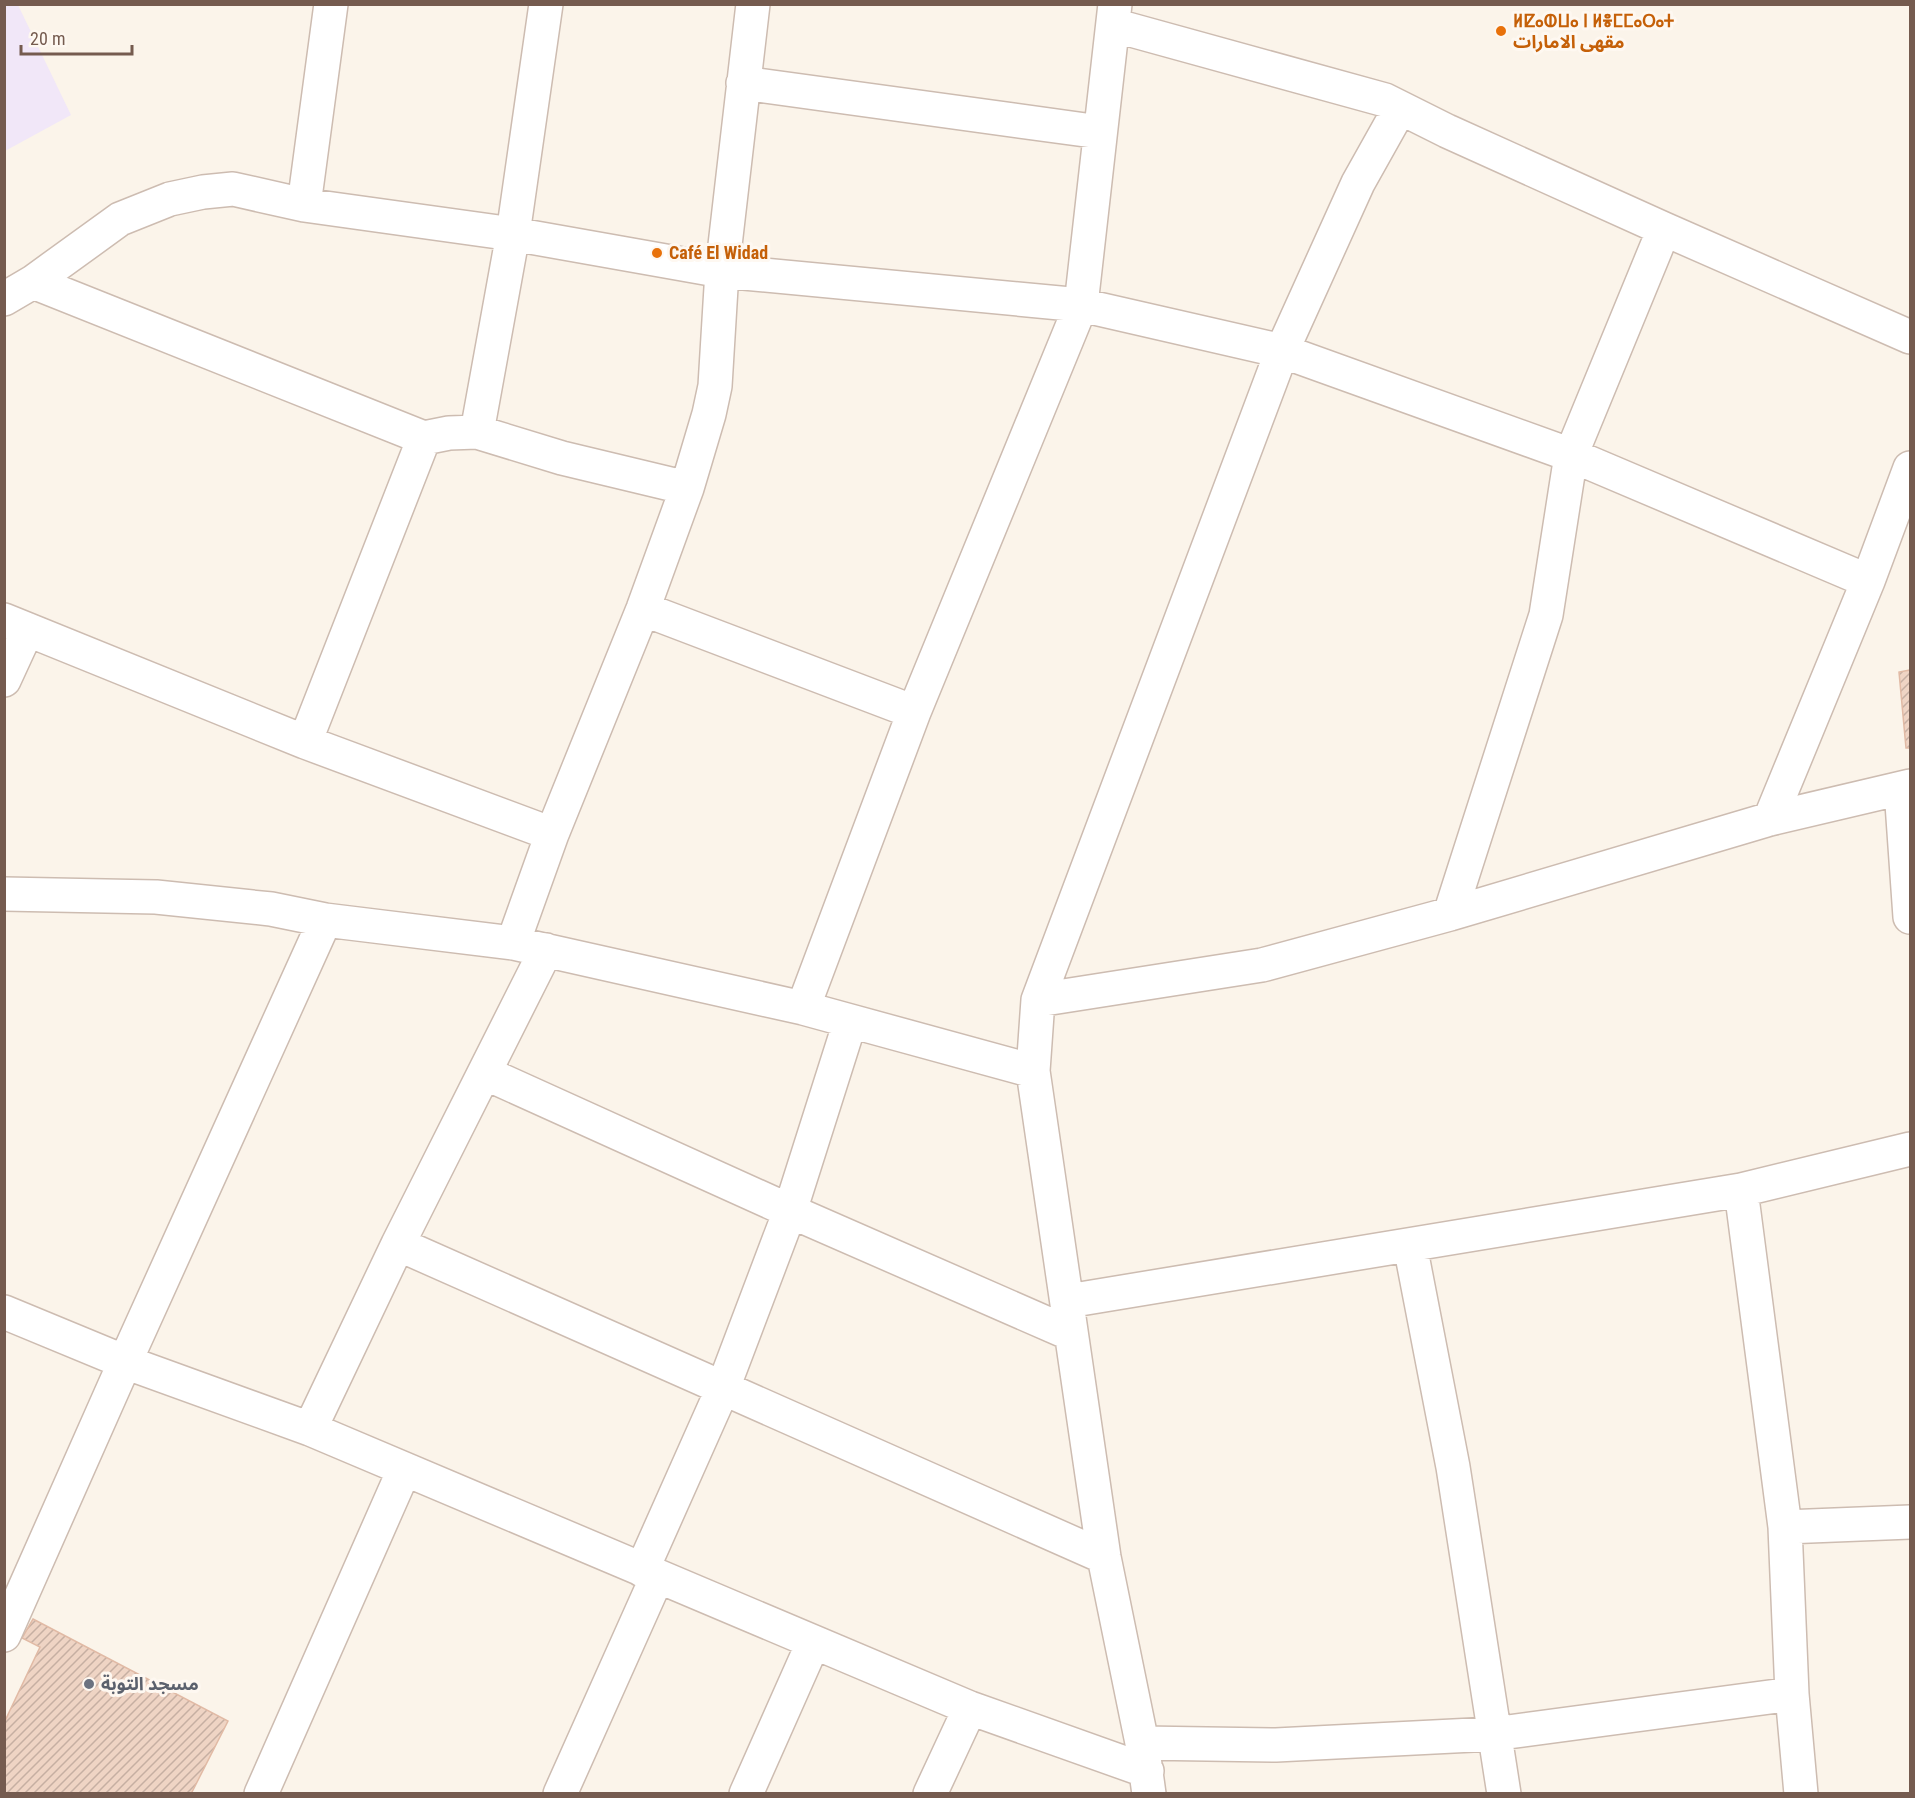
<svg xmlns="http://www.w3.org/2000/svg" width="1915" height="1798" viewBox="0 0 1915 1798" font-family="'Roboto Condensed','Noto Sans Arabic','Noto Sans Tifinagh',sans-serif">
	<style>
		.education { fill: #f1e7f8 }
		.building { fill: url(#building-hatch); stroke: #e1baa5; stroke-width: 1.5 }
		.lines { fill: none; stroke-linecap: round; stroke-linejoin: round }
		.minor-casing { stroke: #cdbcb1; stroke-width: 36 }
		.minor { stroke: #fff; stroke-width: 33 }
		.food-dot { fill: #e8710a; stroke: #fef8f1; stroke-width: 2 }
		.worship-dot { fill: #6b7280; stroke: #fef8f1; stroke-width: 2 }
		.labels { text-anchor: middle; stroke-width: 6; stroke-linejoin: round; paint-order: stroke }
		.food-label { font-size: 18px; font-weight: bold; fill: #c56008; stroke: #fef8f1; text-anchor: start }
		.worship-label { font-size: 18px; font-weight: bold; fill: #5b616d; stroke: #fef8f1; text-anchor: start }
	</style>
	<defs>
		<pattern id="building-hatch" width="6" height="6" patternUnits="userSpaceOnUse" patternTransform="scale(1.5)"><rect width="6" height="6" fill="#efd4c4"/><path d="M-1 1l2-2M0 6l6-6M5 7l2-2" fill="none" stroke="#c6afa2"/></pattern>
	</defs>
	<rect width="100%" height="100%" fill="#fbf4ea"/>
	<path class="education" d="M5 4 18 5 71 115 5 151Z"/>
	<path class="building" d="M1910 670V748H1906L1899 672Z
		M33 1619 228 1721 191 1794H4V1723L40 1647 22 1638Z"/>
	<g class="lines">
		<g class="minor-casing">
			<path id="minor" d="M1113 25 1385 100 1447 131 1664 229 1910 337
				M743 83 1100 132
				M304 205 331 4
				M33 282 424 438 449 433 477 432 562 458 687 488
				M4 299 33 282 120 219 170 199 203 192 233 189 304 205 513 234 722 271 1081 305 1282 351 1571 455 1868 581
				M477 432 513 234 546 4
				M643 609 914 712
				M4 620 305 742 552 834
				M4 680 27 630
				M305 742 424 438
				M1901 789 1910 917
				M1770 819 1868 581 1910 468
				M4 894 156 897 271 909 325 920 513 943 803 1008 1033 1071
				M1450 914 1546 615 1571 455 1664 229
				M513 943 552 834 643 609 687 488 709 414 715 386 722 271 753 4
				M1038 1000 1262 965 1450 914 1770 819 1910 786
				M803 1008 914 712 1081 305 1115 4
				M485 1073 790 1211 1071 1334
				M1741 1190 1785 1527 1792 1694 1801 1794
				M398 1244 1104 1557
				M1410 1245 1453 1467 1504 1794
				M1068 1301 1741 1190 1910 1149
				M4 1312 125 1362 310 1429 970 1708 1147 1771
				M310 1429 398 1244 546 950
				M1785 1527 1910 1522
				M642 1570 723 1388 790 1211 850 1022
				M4 1635 125 1362 325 920
				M1142 1743 1276 1745 1493 1734 1792 1694
				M261 1794 404 1470
				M560 1794 657 1577
				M746 1794 813 1643
				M930 1794 970 1708
				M1149 1794 1142 1743 1104 1557 1033 1071 1038 1000 1282 351 1358 183 1400 108"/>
		</g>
		<use href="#minor" class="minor"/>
	</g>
	<g class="food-dot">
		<circle cx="1501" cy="31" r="6"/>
		<circle cx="657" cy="253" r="6"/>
	</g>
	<circle class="worship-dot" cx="89" cy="1684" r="6"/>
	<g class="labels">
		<g class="food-label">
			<text x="1513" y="27">ⵍⵇⴰⵀⵡⴰ ⵏ ⵍⴻⵎⵎⴰⵔⴰⵜ<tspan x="1513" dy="21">مقهى الامارات</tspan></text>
			<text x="669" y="259">Café El Widad</text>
		</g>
		<g class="worship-label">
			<text x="101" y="1690">مسجد التوبة</text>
		</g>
	</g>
	<rect width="1915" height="1798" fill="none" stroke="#755b4f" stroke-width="12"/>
	<path d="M21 45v9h111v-9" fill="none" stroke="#755b4f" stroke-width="3"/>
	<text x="30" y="45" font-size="18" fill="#755b4f" stroke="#fef8f1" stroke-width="4.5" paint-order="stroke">20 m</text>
</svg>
